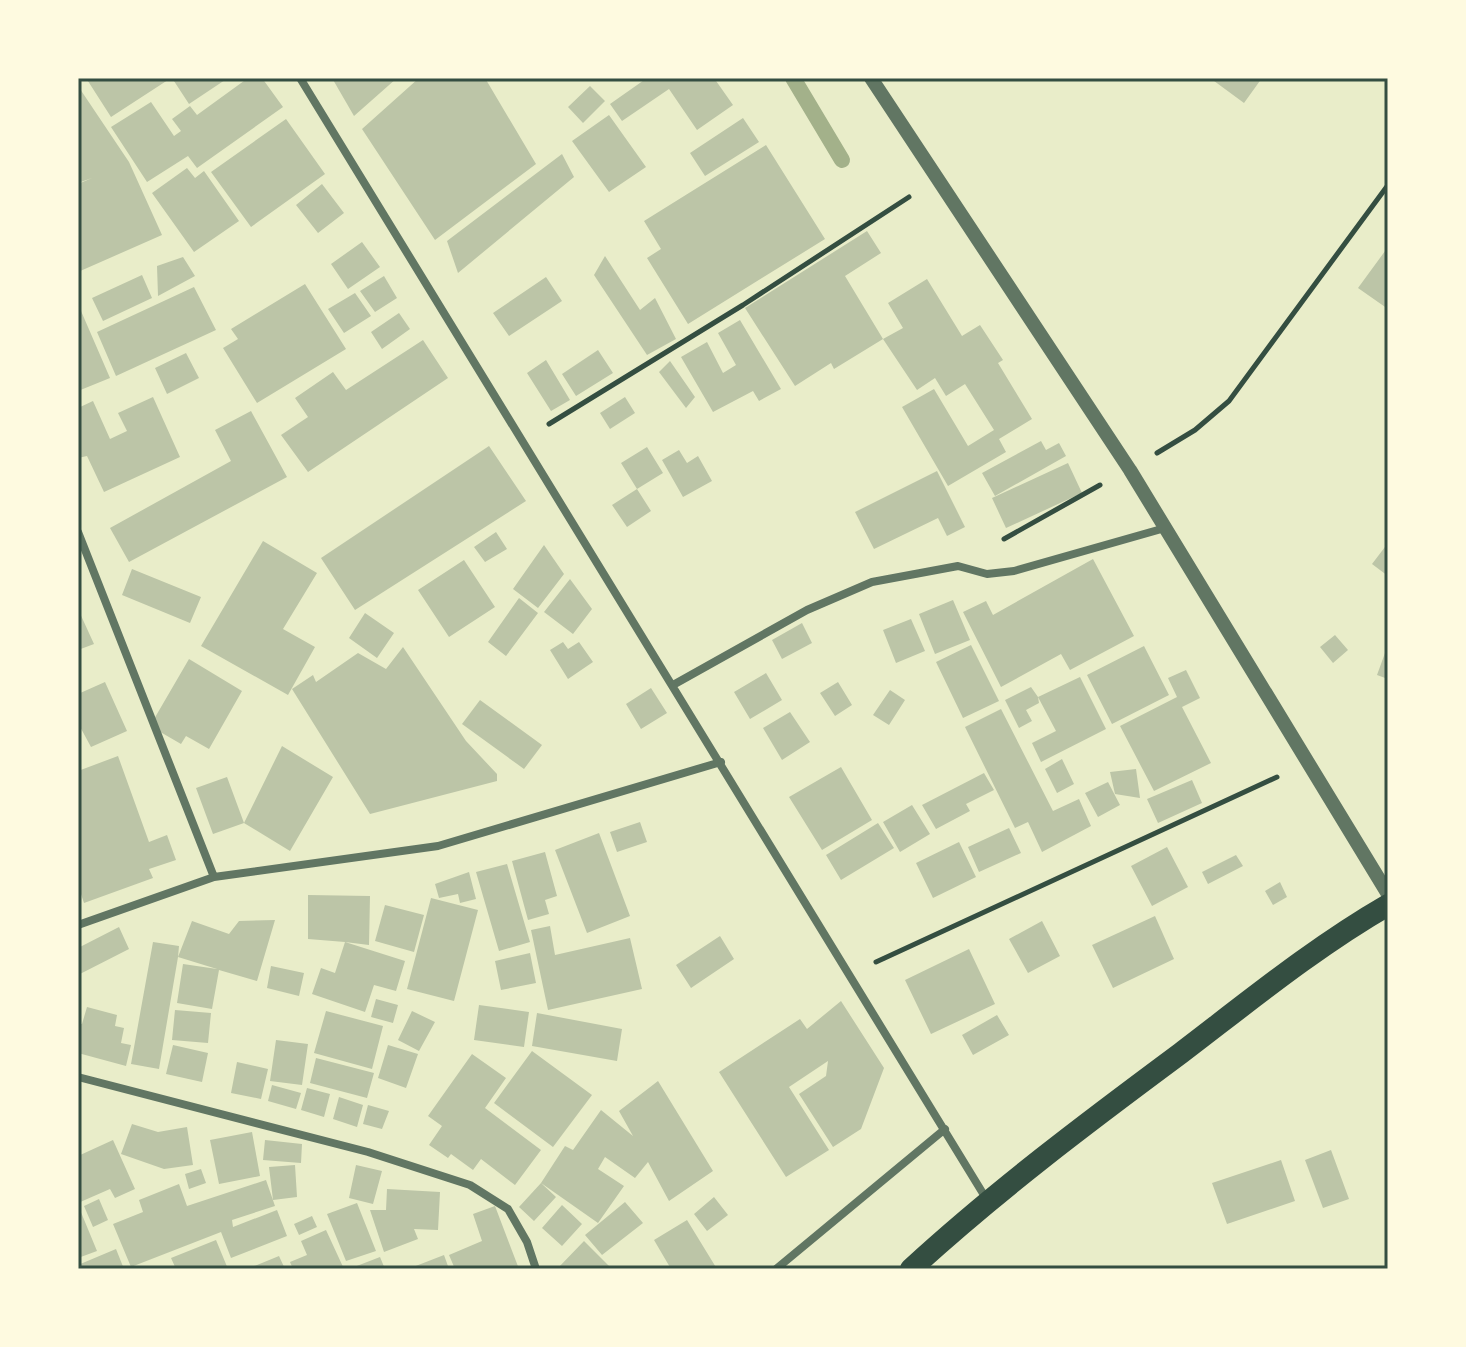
<svg xmlns="http://www.w3.org/2000/svg" width="1466" height="1347" viewBox="0 0 1466 1347" font-family="'DM Sans',sans-serif">
	<style>
		.lines { fill: none; stroke-linecap: round; stroke-linejoin: round }
		.stream { stroke: #a3b18a; stroke-width: 16 }
		.building { fill: #bcc5a7 }
		.path { stroke: #344e41; stroke-width: 5 }
		.minor { stroke: #617663; stroke-width: 8 }
		.tertiary { stroke: #617663; stroke-width: 14 }
		.trunk { stroke: #344e41; stroke-width: 22 }
		.neatline { fill: none; stroke: #344e41; stroke-width: 3 }
	</style>
	<rect width="100%" height="100%" fill="#e9edc9"/>
	<g class="lines">
		<path class="stream" d="M793 78 842 160"/>
	</g>
	<path class="building" d="M86 78H171L111 117Z
		M172 78H228L189 104Z
		M248 78H262L283 107 197 168 188 156 147 182 111 127 151 102 174 136 181 131 172 119 190 106 197 115Z
		M332 78H397L354 116Z
		M419 78H485L536 164 435 240 362 129Z
		M647 78H714L733 105 697 130 669 89 622 121 610 104Z
		M1210 78H1262L1244 103Z
		M78 86 129 162 162 235 78 272V184L92 178 78 183Z
		M590 86 605 101 583 123 568 107Z
		M609 115 646 167 609 192 572 141Z
		M743 118 759 142 705 176 690 153Z
		M286 119 325 174 251 227 211 172Z
		M766 145 825 239 688 324 647 258 661 249 644 221Z
		M562 154 574 177 458 273 447 241Z
		M187 168 195 178 204 171 239 221 194 252 152 193Z
		M322 184 344 213 318 233 296 205Z
		M867 231 881 253 845 276 883 339 834 369 831 363 795 386 745 308Z
		M362 242 380 267 348 289 331 264Z
		M1388 247V309L1358 288Z
		M605 256 640 310 655 298 676 339 647 355 594 275Z
		M183 257 195 276 158 296 157 266Z
		M142 275 152 298 103 321 92 298Z
		M384 276 397 298 375 312 360 291Z
		M546 277 562 301 509 336 493 313Z
		M927 279 962 336 980 325 1003 360 998 363 1032 419 999 439 1006 452 948 486 902 407 934 389 968 446 994 430 965 384 946 396 935 378 917 390 883 339 903 328 888 303Z
		M305 284 346 349 257 403 223 348 238 339 231 329Z
		M194 287 216 330 116 376 97 332Z
		M355 293 371 316 344 333 328 309Z
		M78 304 110 378 78 391Z
		M399 313 410 329 382 349 371 332Z
		M740 320 781 389 759 401 753 391 713 412 681 357 707 342 723 373 736 365 718 333Z
		M423 340 448 378 308 472 281 435 308 417 295 398 333 372 346 390Z
		M598 350 613 373 576 396 562 374Z
		M186 353 199 378 167 394 155 368Z
		M546 360 570 400 551 411 527 373Z
		M670 361 695 397 686 408 659 372Z
		M153 397 180 457 104 492 87 456 78 458V408L93 401 110 439 127 431 118 413Z
		M625 397 635 413 610 429 600 413Z
		M251 411 287 477 129 562 110 528 231 461 215 430Z
		M1041 441 1046 450 1059 443 1066 456 995 496 982 473Z
		M489 446 526 501 355 610 321 558Z
		M647 447 663 473 637 489 621 463Z
		M679 450 687 463 698 456 712 481 683 497 662 460Z
		M1068 463 1082 493 1006 528 992 498Z
		M937 471 965 527 947 536 938 518 874 549 855 512Z
		M637 489 651 511 627 527 612 505Z
		M496 532 507 549 485 562 474 547Z
		M263 541 317 573 283 629 315 647 288 695 201 646Z
		M1388 543V576L1372 564Z
		M544 545 564 574 538 608 513 589Z
		M1093 559 1134 636 1070 670 1061 654 1001 687 963 612 986 601 993 615Z
		M464 560 495 607 449 637 418 590Z
		M132 569 201 597 190 623 122 595Z
		M570 579 592 609 573 634 544 612Z
		M519 598 538 613 506 656 488 642Z
		M953 600 970 640 935 654 919 614Z
		M78 609 94 644 78 650Z
		M365 613 394 633 377 658 349 638Z
		M911 619 925 651 896 663 883 630Z
		M802 623 812 643 782 659 772 640Z
		M1335 635 1348 650 1333 663 1320 647Z
		M563 642 568 649 579 642 593 662 568 679 550 650Z
		M971 645 999 701 963 718 936 662Z
		M1144 646 1169 695 1112 724 1087 675Z
		M403 647 466 741 497 774V781L370 814 292 689 313 675 316 682 358 653 386 669Z
		M1385 653 1388 655V679L1377 675Z
		M189 659 242 691 209 749 186 736 181 744 150 726Z
		M1186 670 1200 698 1182 707 1211 763 1154 791 1120 726 1177 697 1168 678Z
		M766 673 782 700 750 719 734 692Z
		M1080 677 1106 729 1041 762 1032 743 1056 731 1038 697 1039 703 1026 710 1032 721 1019 728 1005 700 1031 687 1038 697Z
		M105 682 127 731 91 747 78 723V694Z
		M838 682 852 705 835 716 820 693Z
		M651 688 667 713 641 729 626 704Z
		M890 690 905 700 889 725 873 715Z
		M480 700 542 745 524 769 462 724Z
		M1001 709 1053 811 1079 799 1091 826 1042 852 1028 822 1015 828 965 727Z
		M790 712 810 742 782 760 763 728Z
		M282 746 333 777 290 851 244 823 213 834 196 788 227 777 244 823Z
		M118 756 149 842 167 835 176 860 149 869 153 878 84 903 81 894 78 895V771Z
		M1062 759 1074 784 1057 793 1045 769Z
		M841 767 872 820 822 850 789 797Z
		M1136 769 1140 798 1115 794 1110 772Z
		M984 773 994 790 966 804 970 811 936 829 922 805Z
		M1192 780 1202 803 1158 823 1147 799Z
		M1108 782 1120 805 1098 817 1085 793Z
		M912 805 930 834 900 852 883 822Z
		M640 822 647 842 617 852 610 832Z
		M878 823 894 848 841 880 826 855Z
		M1009 828 1021 853 979 872 968 847Z
		M599 833 630 916 587 933 555 850Z
		M959 842 976 877 933 898 916 863Z
		M1167 847 1188 887 1152 906 1131 866Z
		M545 852 557 896 545 900 549 914 528 920 512 861Z
		M1236 855 1243 866 1208 884 1202 872Z
		M507 864 530 942 499 951 476 872Z
		M469 872 476 899 460 903 458 894 439 898 435 884Z
		M1280 882 1287 897 1273 905 1265 891Z
		M308 895 370 896 369 945 345 942 405 961 396 991 374 985 365 1012 312 994 321 968 335 973 345 942 308 939Z
		M431 898 478 910 454 1001 407 989Z
		M385 905 424 915 414 952 375 941Z
		M1155 916 1174 959 1113 988 1092 945Z
		M275 920 257 981 219 970 212 1009 177 1003 183 964 217 969 178 957 159 1069 131 1064 153 942 179 946 178 957 192 921 229 934 239 921Z
		M1042 921 1060 956 1028 973 1009 939Z
		M550 926 555 955 630 938 642 989 548 1010 531 930Z
		M119 927 129 949 78 975V948Z
		M720 936 734 959 691 988 676 965Z
		M969 949 995 1004 931 1034 905 980Z
		M530 953 536 983 501 990 495 961Z
		M271 966 304 973 299 996 267 988Z
		M376 999 398 1005 393 1023 371 1017Z
		M841 1001 884 1068 861 1129 833 1147 799 1094 826 1076 828 1061 789 1087 829 1150 786 1177 719 1072 800 1019 807 1029Z
		M479 1005 529 1012 524 1047 474 1040Z
		M87 1007 117 1015 115 1026 124 1028 121 1043 131 1045 126 1066 78 1053V1023L82 1024Z
		M175 1010 211 1013 208 1043 172 1040Z
		M326 1011 383 1026 372 1069 314 1053Z
		M412 1011 435 1022 419 1051 398 1040Z
		M537 1013 622 1029 617 1061 532 1046Z
		M997 1015 1009 1035 973 1055 962 1035Z
		M276 1040 308 1044 302 1085 270 1081Z
		M173 1045 208 1053 202 1082 166 1074Z
		M388 1045 418 1054 406 1088 378 1078Z
		M532 1051 592 1095 553 1147 494 1103Z
		M472 1054 506 1078 485 1108 541 1150 515 1185 481 1159 473 1170 451 1154 448 1158 429 1145 442 1126 428 1116Z
		M316 1058 374 1073 367 1098 310 1083Z
		M237 1062 268 1069 261 1099 231 1093Z
		M658 1081 713 1171 669 1201 648 1162 635 1178 605 1157 598 1169 624 1186 598 1223 541 1183 556 1197 534 1221 519 1207 541 1183 565 1146 573 1150 601 1110 633 1136 619 1111Z
		M272 1085 301 1093 296 1109 268 1101Z
		M307 1088 330 1094 324 1117 301 1110Z
		M339 1097 363 1105 357 1127 333 1119Z
		M368 1105 389 1111 382 1129 363 1124Z
		M132 1124 158 1132 187 1127 193 1165 164 1169 121 1154Z
		M252 1132 260 1176 219 1184 210 1140Z
		M113 1140 135 1189 115 1198 110 1189 78 1203V1156Z
		M265 1140 302 1144 301 1163 263 1160Z
		M1331 1150 1349 1199 1323 1208 1305 1160Z
		M1281 1160 1295 1201 1227 1224 1212 1183Z
		M295 1165 297 1197 273 1200 269 1167Z
		M356 1165 382 1171 373 1204 349 1198Z
		M201 1169 206 1183 189 1189 185 1174Z
		M266 1180 275 1206 232 1220 233 1227 277 1210 287 1236 231 1258 221 1232 131 1267 113 1224 143 1212 139 1200 179 1184 187 1206Z
		M387 1189 440 1192 438 1230 414 1229 418 1239 384 1252 370 1210H386Z
		M714 1197 728 1215 707 1231 694 1214Z
		M99 1199 108 1220 93 1227 84 1206Z
		M625 1202 643 1223 602 1255 585 1235Z
		M357 1203 376 1251 346 1261 327 1214Z
		M78 1205 97 1251 78 1258Z
		M562 1205 582 1224 562 1246 542 1228Z
		M495 1206 519 1269H455L449 1255 482 1241 473 1214Z
		M312 1216 317 1227 299 1235 294 1224Z
		M687 1220 717 1269H671L654 1240Z
		M326 1230 344 1269H293L290 1262 307 1255 301 1241Z
		M216 1240 228 1269H176L171 1258Z
		M584 1241 612 1269H557Z
		M116 1249 124 1269H78V1265Z
		M444 1255 449 1269H408Z
		M279 1256 285 1269H247Z
		M380 1257 385 1269H349Z"/>
	<g class="lines">
		<path class="path" d="M549 424 743 305 909 197
			M1157 453 1195 430 1229 401 1388 185
			M1004 539 1100 485
			M876 962 1277 777"/>
		<path class="minor" d="M300 78 987 1200
			M78 532 214 877
			M673 685 807 610 872 582 958 566 987 574 1014 571 1165 528
			M78 925 214 877 438 846 721 762
			M78 1077 368 1152 470 1185 508 1209 527 1242 536 1269
			M776 1269 945 1129"/>
		<path class="tertiary" d="M871 78 1130 470 1388 894"/>
		<path class="trunk" d="M911 1269C996 1191 1088 1122 1181 1053 1248 1002 1315 947 1388 905"/>
	</g>
	<rect width="1466" height="1347" fill="none" stroke="#fefae0" stroke-width="160"/>
	<rect x="80" y="80" width="1306" height="1187" class="neatline"/>
</svg>
